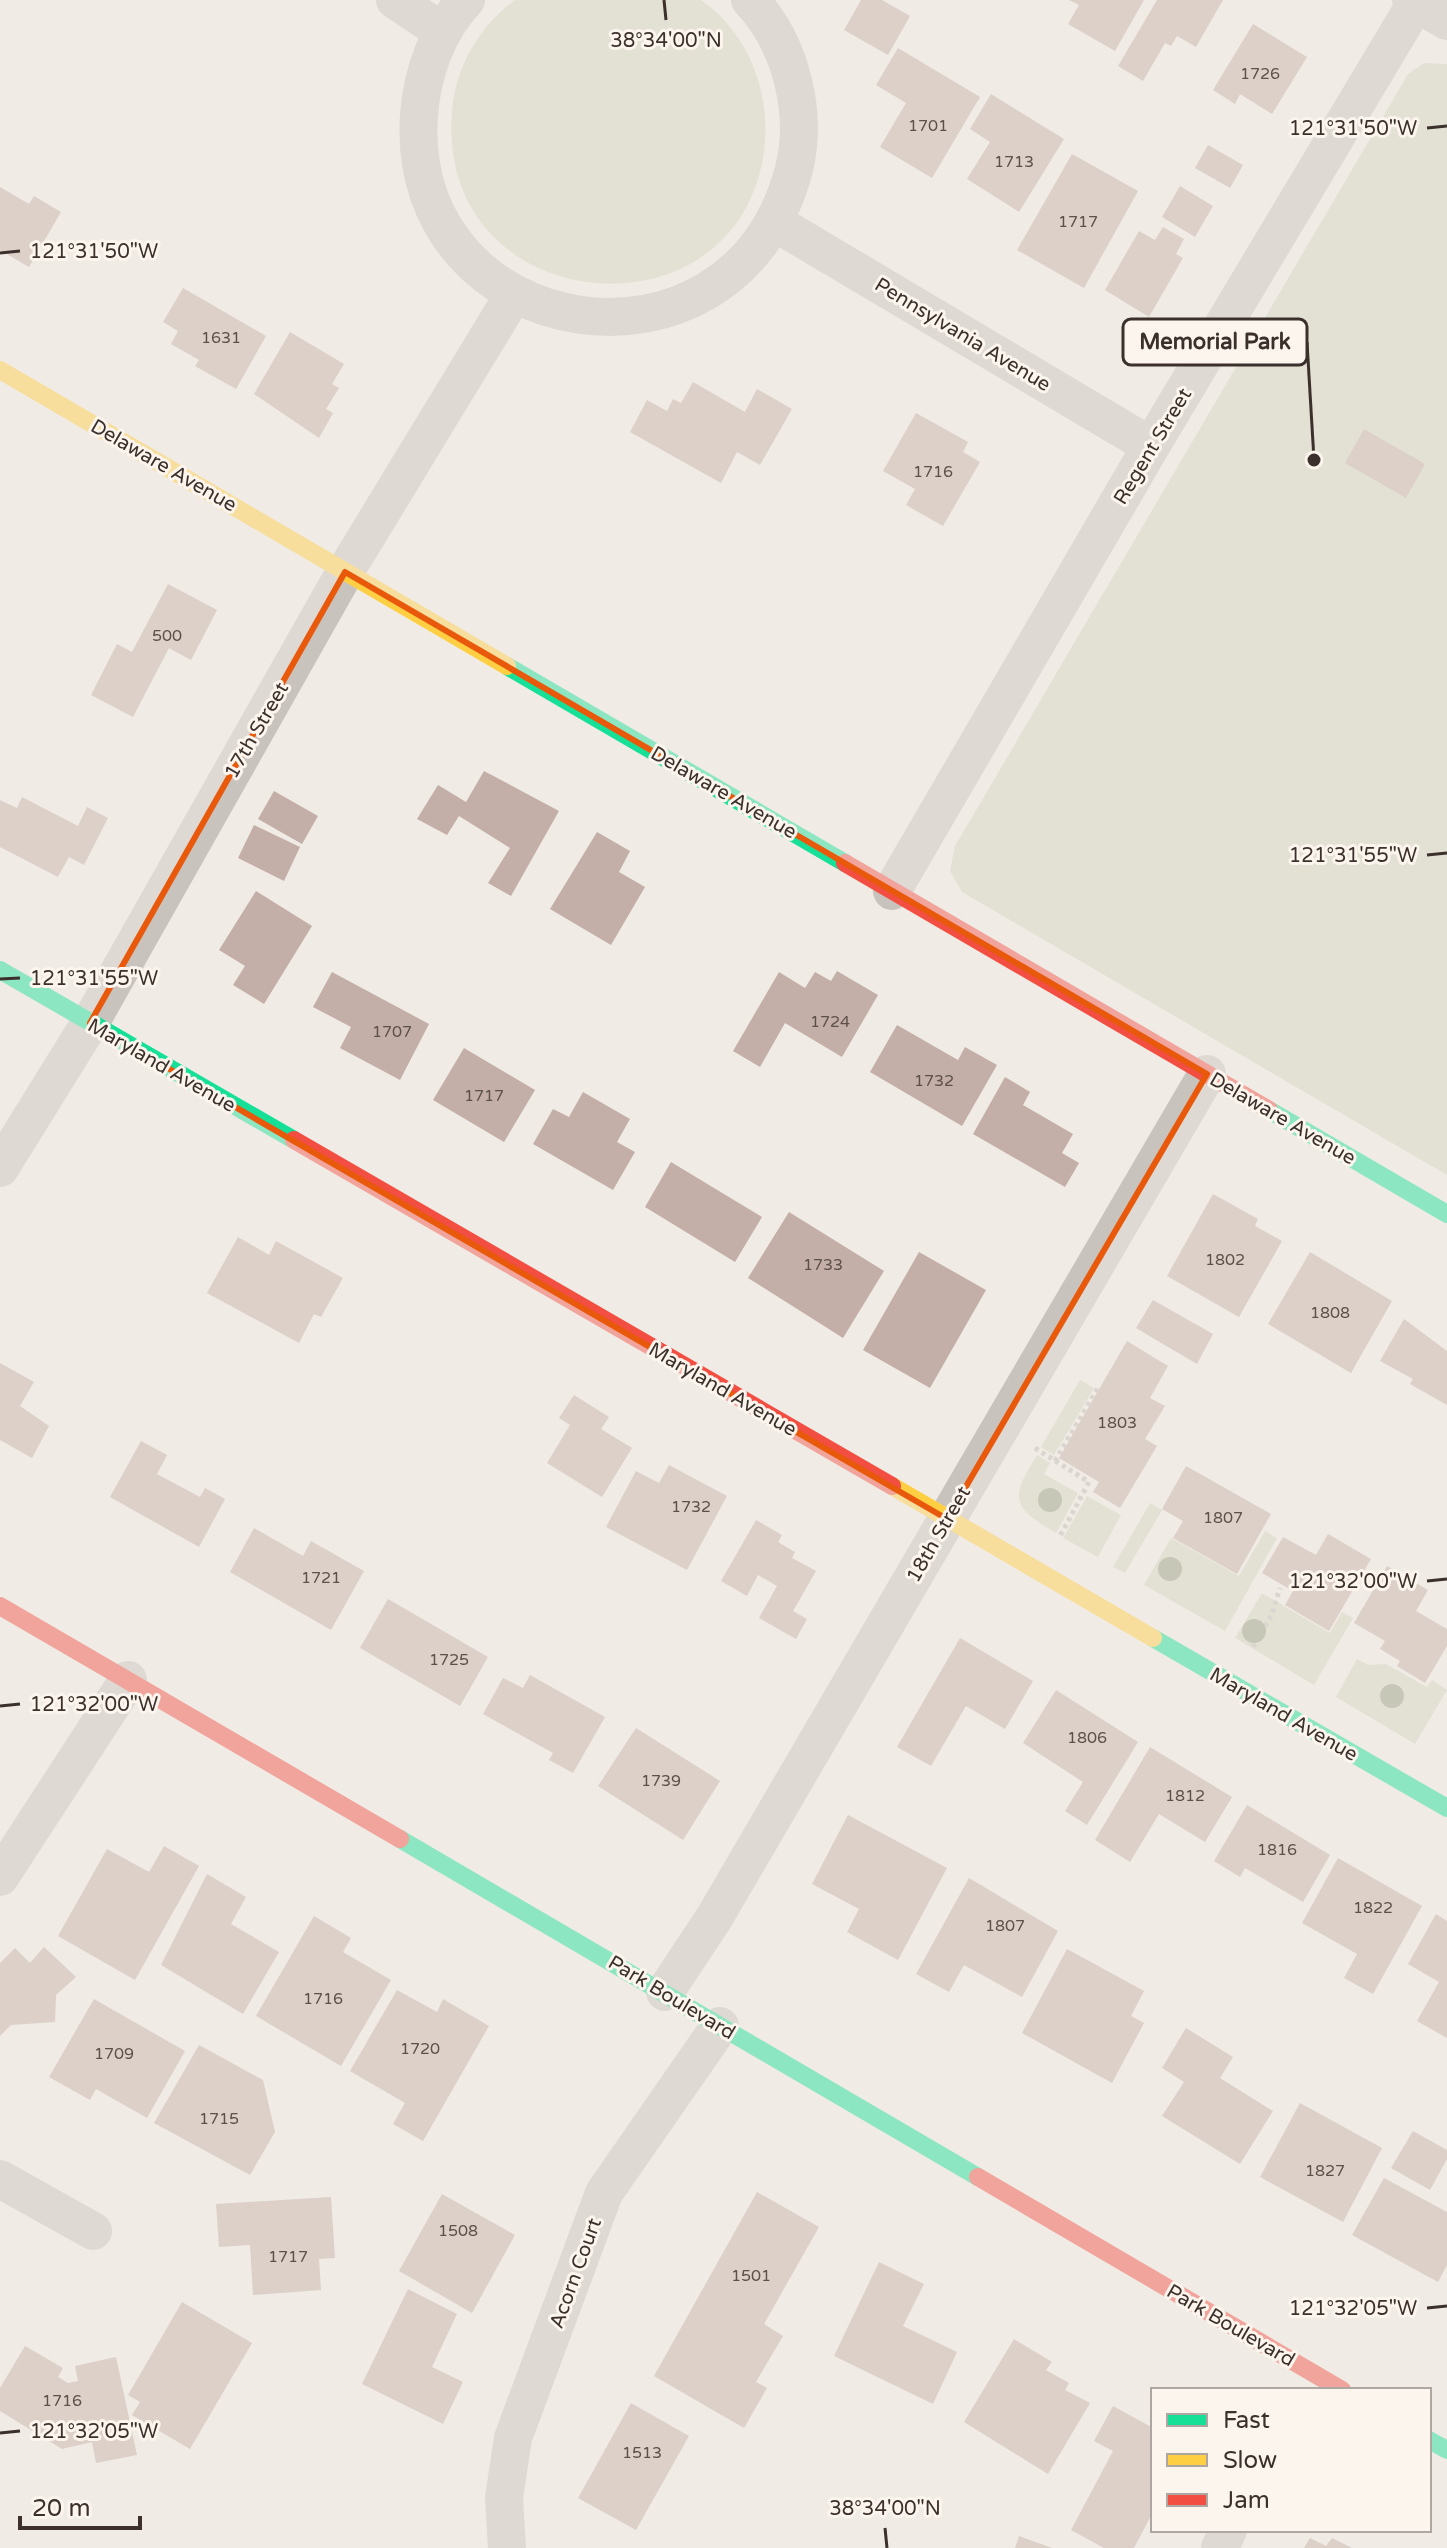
<svg xmlns="http://www.w3.org/2000/svg" width="1447" height="2548" viewBox="0 0 1447 2548" font-family="'Varela Round',sans-serif">
	<style>
		.green { fill: #d1d6bf }
		.building { fill: #c3afa7 }
		.lines { fill: none; stroke-linecap: round; stroke-linejoin: round }
		.path { stroke: #c2bbb6; stroke-width: 5; stroke-dasharray: 4 4; stroke-linecap: butt }
		.street { stroke: #c9c3be; stroke-width: 38 }
		.fast { stroke: #16e098; stroke-width: 18 }
		.slow { stroke: #ffcf43; stroke-width: 18 }
		.jam { stroke: #f24e42; stroke-width: 18 }
		.tree { fill: #959b80 }
		.marked { fill: none; stroke: #e8590c; stroke-width: 6; stroke-linejoin: round }
		.ticks { fill: none; stroke: #3b302b; stroke-width: 3 }
		.labels { text-anchor: middle; stroke-width: 6; stroke-linejoin: round; paint-order: stroke }
		.number-label { font-size: 16px; fill: #5d504a }
		.street-label { font-size: 20px; fill: #3b302b; stroke: #fbf5ee }
		.ticks-label { font-size: 20px; text-anchor: middle; fill: #3b302b; stroke: #fbf5ee; stroke-width: 6; stroke-linejoin: round; paint-order: stroke }
		.leader { fill: none; stroke: #3b302b; stroke-width: 3 }
		.callout-dot { fill: #3b302b; stroke: #fbf5ee; stroke-width: 3 }
		.callout { fill: #fbf5ee; stroke: #3b302b; stroke-width: 3 }
		.callout-label { font-size: 22px; text-anchor: middle; font-weight: bold; fill: #3b302b }
	</style>
	<rect width="100%" height="100%" fill="#f0ebe5"/>
	<path class="green" d="M515 0H701C747 32 769 88 765 142 748 347 435 323 452 112 455 68 479 26 515 0Z
		M1424 63 1447 64V1175L962 892 950 871 955 846 1408 74Z
		M1080 1380 1094 1388 1054 1455 1041 1447Z
		M1037 1455 1050 1463 1044 1474 1078 1493 1056 1533C1011 1507 1010 1498 1037 1455Z
		M1087 1496 1121 1515 1098 1557 1063 1538Z
		M1150 1503 1162 1510 1125 1573 1113 1567Z
		M1265 1531 1277 1538 1225 1631 1144 1585 1171 1538 1239 1576Z
		M1262 1593 1330 1633 1342 1612 1353 1618 1314 1685 1235 1638Z
		M1357 1659 1368 1665 1386 1664 1427 1687 1432 1680 1447 1690 1415 1744 1336 1697Z"/>
	<path class="building" d="M861 0H882L910 16 888 55 844 30Z
		M1069 0H1144L1115 51 1068 24 1079 5Z
		M1157 0H1223L1196 47 1177 36 1171 46 1165 43 1143 81 1118 66Z
		M1253 24 1307 57 1272 114 1240 94 1235 104 1213 90Z
		M898 48 980 97 932 178 880 147 906 103 876 85Z
		M991 94 1064 139 1019 212 967 179 990 142 970 129Z
		M1208 145 1243 165 1230 188 1195 168Z
		M1072 154 1138 191 1084 288 1017 250Z
		M1180 186 1213 206 1195 237 1162 217Z
		M0 187 29 204 34 196 61 212 29 267 0 250Z
		M1163 227 1184 239 1176 254 1183 258 1149 317 1105 290 1139 231 1155 240Z
		M183 288 266 336 236 389 195 366 199 360 171 344 178 331 163 322Z
		M290 332 344 364 332 384 339 388 326 409 333 413 319 438 254 394Z
		M693 382 745 412 757 389 792 409 760 465 737 452 721 483 630 432 647 400 667 411 673 399 681 403Z
		M916 413 968 442 963 452 980 462 943 526 906 505 915 489 883 471Z
		M1364 429 1425 464 1406 498 1345 463Z
		M168 584 217 610 191 660 169 648 133 717 91 695 117 644 132 652Z
		M484 771 559 811 511 896 488 883 510 848 459 816 447 835 417 819 438 785 466 802Z
		M274 791 318 816 302 844 258 819Z
		M22 797 78 826 87 807 108 818 84 865 69 857 58 877 0 847V800L17 808Z
		M254 825 300 847 284 881 238 858Z
		M597 832 630 851 619 872 645 887 611 945 550 909Z
		M256 891 312 926 264 1004 233 985 245 966 219 950Z
		M837 971 878 995 842 1057 785 1023 760 1067 733 1051 779 972 805 988 815 972 831 981Z
		M332 972 429 1024 400 1080 340 1048 351 1027 313 1007Z
		M897 1025 958 1060 965 1047 997 1065 962 1126 870 1072Z
		M464 1048 535 1090 504 1142 433 1100Z
		M1005 1077 1030 1092 1023 1105 1073 1134 1062 1153 1079 1163 1065 1187 973 1134Z
		M583 1092 630 1119 617 1142 635 1152 613 1190 533 1144 553 1109 569 1117Z
		M671 1162 762 1217 735 1262 645 1207Z
		M1213 1194 1258 1219 1255 1226 1282 1241 1239 1317 1167 1276Z
		M789 1212 884 1271 843 1338 748 1278Z
		M238 1237 269 1255 276 1241 343 1278 321 1317 314 1314 299 1343 207 1293Z
		M919 1252 986 1290 930 1388 863 1350Z
		M1310 1252 1392 1301 1351 1373 1268 1324Z
		M1153 1300 1213 1334 1197 1364 1136 1328Z
		M1404 1319 1447 1351V1405L1410 1384 1413 1379 1380 1361Z
		M1127 1341 1168 1366 1150 1398 1165 1406 1145 1439 1157 1446 1120 1508 1093 1492 1099 1482 1059 1458Z
		M0 1363 34 1382 20 1406 49 1426 32 1458 0 1440Z
		M574 1395 609 1417 601 1429 632 1448 602 1497 547 1463 570 1425 559 1418Z
		M141 1441 167 1455 157 1474 200 1497 205 1488 225 1499 199 1547 110 1497Z
		M669 1465 727 1496 687 1570 606 1527 636 1471 659 1483Z
		M1186 1466 1271 1514 1237 1574 1173 1538 1183 1521 1162 1509Z
		M756 1520 782 1535 778 1542 795 1552 792 1558 816 1571 793 1611 807 1619 796 1639 759 1618 777 1586 758 1575 747 1596 721 1581Z
		M254 1528 303 1556 311 1541 364 1571 331 1630 230 1572Z
		M1328 1534 1371 1559 1329 1631 1285 1605 1293 1591 1262 1573 1283 1537 1316 1555Z
		M1387 1566 1428 1590 1416 1611 1447 1629V1646L1425 1683 1397 1666 1400 1661 1380 1649 1385 1641 1354 1623Z
		M388 1599 488 1657 460 1706 360 1648Z
		M960 1638 1033 1681 1005 1729 966 1706 931 1766 897 1747Z
		M530 1675 605 1717 573 1773 549 1760 553 1753 483 1714 503 1678 523 1688Z
		M1056 1690 1138 1742 1087 1825 1065 1811 1083 1782 1023 1743Z
		M636 1728 720 1781 683 1840 598 1786Z
		M1150 1747 1232 1797 1205 1842 1159 1814 1130 1862 1095 1840Z
		M1247 1805 1330 1855 1303 1902 1245 1868 1240 1877 1214 1861Z
		M848 1815 947 1868 898 1960 847 1932 859 1909 812 1884Z
		M164 1846 199 1866 135 1980 58 1936 107 1849 149 1872Z
		M1338 1858 1422 1906 1373 1994 1344 1978 1357 1954 1302 1923Z
		M207 1874 246 1897 231 1924 279 1952 243 2014 161 1965Z
		M969 1878 1058 1931 1022 1997 964 1965 949 1992 916 1974Z
		M1436 1914 1447 1921V2038L1417 2021 1439 1982 1408 1964Z
		M314 1916 351 1938 343 1952 391 1980 341 2066 256 2016Z
		M44 1947 76 1977 56 1995 55 2022 11 2025 0 2036V1963L15 1948 30 1963Z
		M1067 1949 1144 1991 1131 2016 1144 2023 1112 2083 1022 2033Z
		M397 1990 437 2012 443 1999 489 2026 423 2141 393 2124 405 2103 350 2071Z
		M94 1999 185 2051 147 2118 96 2089 90 2100 49 2077Z
		M1186 2028 1233 2057 1220 2078 1273 2111 1240 2164 1162 2116 1184 2082 1162 2068Z
		M199 2045 263 2080 275 2132 250 2175 154 2123Z
		M1300 2103 1382 2148 1343 2222 1260 2177Z
		M1413 2131 1447 2150V2159L1430 2190 1391 2168Z
		M1384 2178 1447 2212V2265L1438 2282 1352 2235Z
		M757 2192 819 2227 764 2324 783 2336 756 2382 767 2388 744 2428 654 2376Z
		M442 2194 515 2235 472 2313 399 2271Z
		M331 2197 335 2258 319 2259 321 2290 253 2295 250 2245 219 2247 216 2204Z
		M879 2262 924 2284 903 2326 957 2352 933 2404 834 2356Z
		M408 2289 457 2314 432 2367 463 2382 443 2424 362 2384Z
		M182 2302 252 2343 190 2449 132 2415 140 2402 128 2395Z
		M1014 2339 1052 2362 1046 2370 1069 2383 1065 2390 1090 2403 1048 2474 964 2422Z
		M25 2346 63 2368 58 2377 68 2383 78 2381 75 2366 116 2357 137 2455 96 2463 92 2442 62 2449 0 2411V2388Z
		M631 2403 689 2436 636 2530 578 2498Z
		M1113 2406 1153 2428V2512L1134 2548H1104L1071 2530 1113 2451 1094 2441Z
		M1019 2536 1052 2548H1015Z
		M1310 2538 1326 2546 1332 2538 1352 2548H1304Z"/>
	<g class="lines">
		<path class="path" d="M1035 1448 1089 1482 1059 1538
			M1055 1461 1099 1386
			M1253 1647 1272 1614 1280 1588"/>
		<path class="street" d="M395 0 443 32
			M466 0C437 30 422 74 419 115 403 344 734 400 794 169 808 113 791 43 750 0
			M1411 0 1447 21
			M774 222 1151 446
			M892 891 1151 446 1416 3
			M0 1168 90 1023 345 572 514 294
			M0 1877 128 1680
			M665 1992 714 1918 1207 1074
			M0 2179 93 2231
			M507 2548 504 2498 513 2438 604 2193 720 2026
			M1220 2548 1228 2530"/>
		<path class="fast" d="M507 666 845 863
			M0 970 294 1140
			M1269 1110 1447 1214
			M1153 1638 1447 1808
			M400 1839 978 2177
			M1429 2440 1447 2450"/>
		<path class="slow" d="M0 370 507 666
			M892 1486 1153 1638"/>
		<path class="jam" d="M845 863 1269 1110
			M294 1140 892 1486
			M0 1606 400 1839
			M978 2177 1342 2390"/>
	</g>
	<g class="tree">
		<circle cx="1050" cy="1500" r="12"/>
		<circle cx="1170" cy="1569" r="12"/>
		<circle cx="1254" cy="1631" r="12"/>
		<circle cx="1392" cy="1696" r="12"/>
	</g>
	<path d="M0 0H1447V2548H0ZM345 572 1207 1074 947 1519 90 1023Z" fill="#f0ebe5" fill-opacity=".55" fill-rule="evenodd"/>
	<path class="marked" d="M345 572 1207 1074 947 1519 90 1023Z"/>
	<path class="ticks" d="M664 0 666 20M1427 128 1447 126M0 253 20 251M1427 855 1447 853M0 979 20 978M1427 1581 1447 1579M0 1706 20 1704M1427 2308 1447 2306M0 2433 20 2431M885 2528 887 2548"/>
	<g class="labels">
		<g class="number-label">
			<text x="1260" y="79">1726</text>
			<text x="928" y="131">1701</text>
			<text x="1014" y="167">1713</text>
			<text x="1078" y="227">1717</text>
			<text x="221" y="343">1631</text>
			<text x="933" y="477">1716</text>
			<text x="167" y="641">500</text>
			<text x="830" y="1027">1724</text>
			<text x="392" y="1037">1707</text>
			<text x="934" y="1086">1732</text>
			<text x="484" y="1101">1717</text>
			<text x="1225" y="1265">1802</text>
			<text x="823" y="1270">1733</text>
			<text x="1330" y="1318">1808</text>
			<text x="1117" y="1428">1803</text>
			<text x="691" y="1512">1732</text>
			<text x="1223" y="1523">1807</text>
			<text x="321" y="1583">1721</text>
			<text x="449" y="1665">1725</text>
			<text x="1087" y="1743">1806</text>
			<text x="661" y="1786">1739</text>
			<text x="1185" y="1801">1812</text>
			<text x="1277" y="1855">1816</text>
			<text x="1373" y="1913">1822</text>
			<text x="1005" y="1931">1807</text>
			<text x="323" y="2004">1716</text>
			<text x="420" y="2054">1720</text>
			<text x="114" y="2059">1709</text>
			<text x="219" y="2124">1715</text>
			<text x="1325" y="2176">1827</text>
			<text x="458" y="2236">1508</text>
			<text x="288" y="2262">1717</text>
			<text x="751" y="2281">1501</text>
			<text x="62" y="2406">1716</text>
			<text x="642" y="2458">1513</text>
		</g>
		<g class="street-label">
			<text transform="translate(963 334) rotate(31)" y="7">Pennsylvania Avenue</text>
			<text transform="translate(1152 446) rotate(-59)" y="7">Regent Street</text>
			<text transform="translate(164 465) rotate(30)" y="7">Delaware Avenue</text>
			<text transform="translate(256 730) rotate(-60)" y="7">17th Street</text>
			<text transform="translate(724 792) rotate(30)" y="7">Delaware Avenue</text>
			<text transform="translate(162 1065) rotate(30)" y="7">Maryland Avenue</text>
			<text transform="translate(1283 1118) rotate(30)" y="7">Delaware Avenue</text>
			<text transform="translate(723 1389) rotate(30)" y="7">Maryland Avenue</text>
			<text transform="translate(938 1534) rotate(-60)" y="7">18th Street</text>
			<text transform="translate(1284 1714) rotate(30)" y="7">Maryland Avenue</text>
			<text transform="translate(672 1997) rotate(31)" y="7">Park Boulevard</text>
			<text transform="translate(575 2273) rotate(-70)" y="7">Acorn Court</text>
			<text transform="translate(1231 2325) rotate(30)" y="7">Park Boulevard</text>
		</g>
	</g>
	<g class="ticks-label">
		<text x="666" y="47">38°34'00"N</text>
		<text x="1353" y="135">121°31'50"W</text>
		<text x="94" y="258">121°31'50"W</text>
		<text x="1353" y="862">121°31'55"W</text>
		<text x="94" y="985">121°31'55"W</text>
		<text x="1353" y="1588">121°32'00"W</text>
		<text x="94" y="1711">121°32'00"W</text>
		<text x="1353" y="2315">121°32'05"W</text>
		<text x="94" y="2438">121°32'05"W</text>
		<text x="885" y="2515">38°34'00"N</text>
	</g>
	<path class="leader" d="M1314 460L1307 342"/>
	<circle class="callout-dot" cx="1314" cy="460" r="8"/>
	<rect class="callout" x="1123" y="319" width="184" height="46" rx="8"/>
	<g class="callout-label">
		<text x="1215" y="349">Memorial Park</text>
	</g>
	<rect x="1151" y="2388" width="280" height="144" fill="#fbf5ee" stroke="#aea6a0" stroke-width="2"/>
	<rect x="1167" y="2414" width="40" height="12" fill="#16e098" stroke="#aea6a0" stroke-width="2"/>
	<text x="1223" y="2428" font-size="24" fill="#3b302b">Fast</text>
	<rect x="1167" y="2454" width="40" height="12" fill="#ffcf43" stroke="#aea6a0" stroke-width="2"/>
	<text x="1223" y="2468" font-size="24" fill="#3b302b">Slow</text>
	<rect x="1167" y="2494" width="40" height="12" fill="#f24e42" stroke="#aea6a0" stroke-width="2"/>
	<text x="1223" y="2508" font-size="24" fill="#3b302b">Jam</text>
	<path d="M20 2516v12h120v-12" fill="none" stroke="#3b302b" stroke-width="4"/>
	<text x="32" y="2516" font-size="24" fill="#3b302b" stroke="#fbf5ee" stroke-width="6" paint-order="stroke">20 m</text>
</svg>
